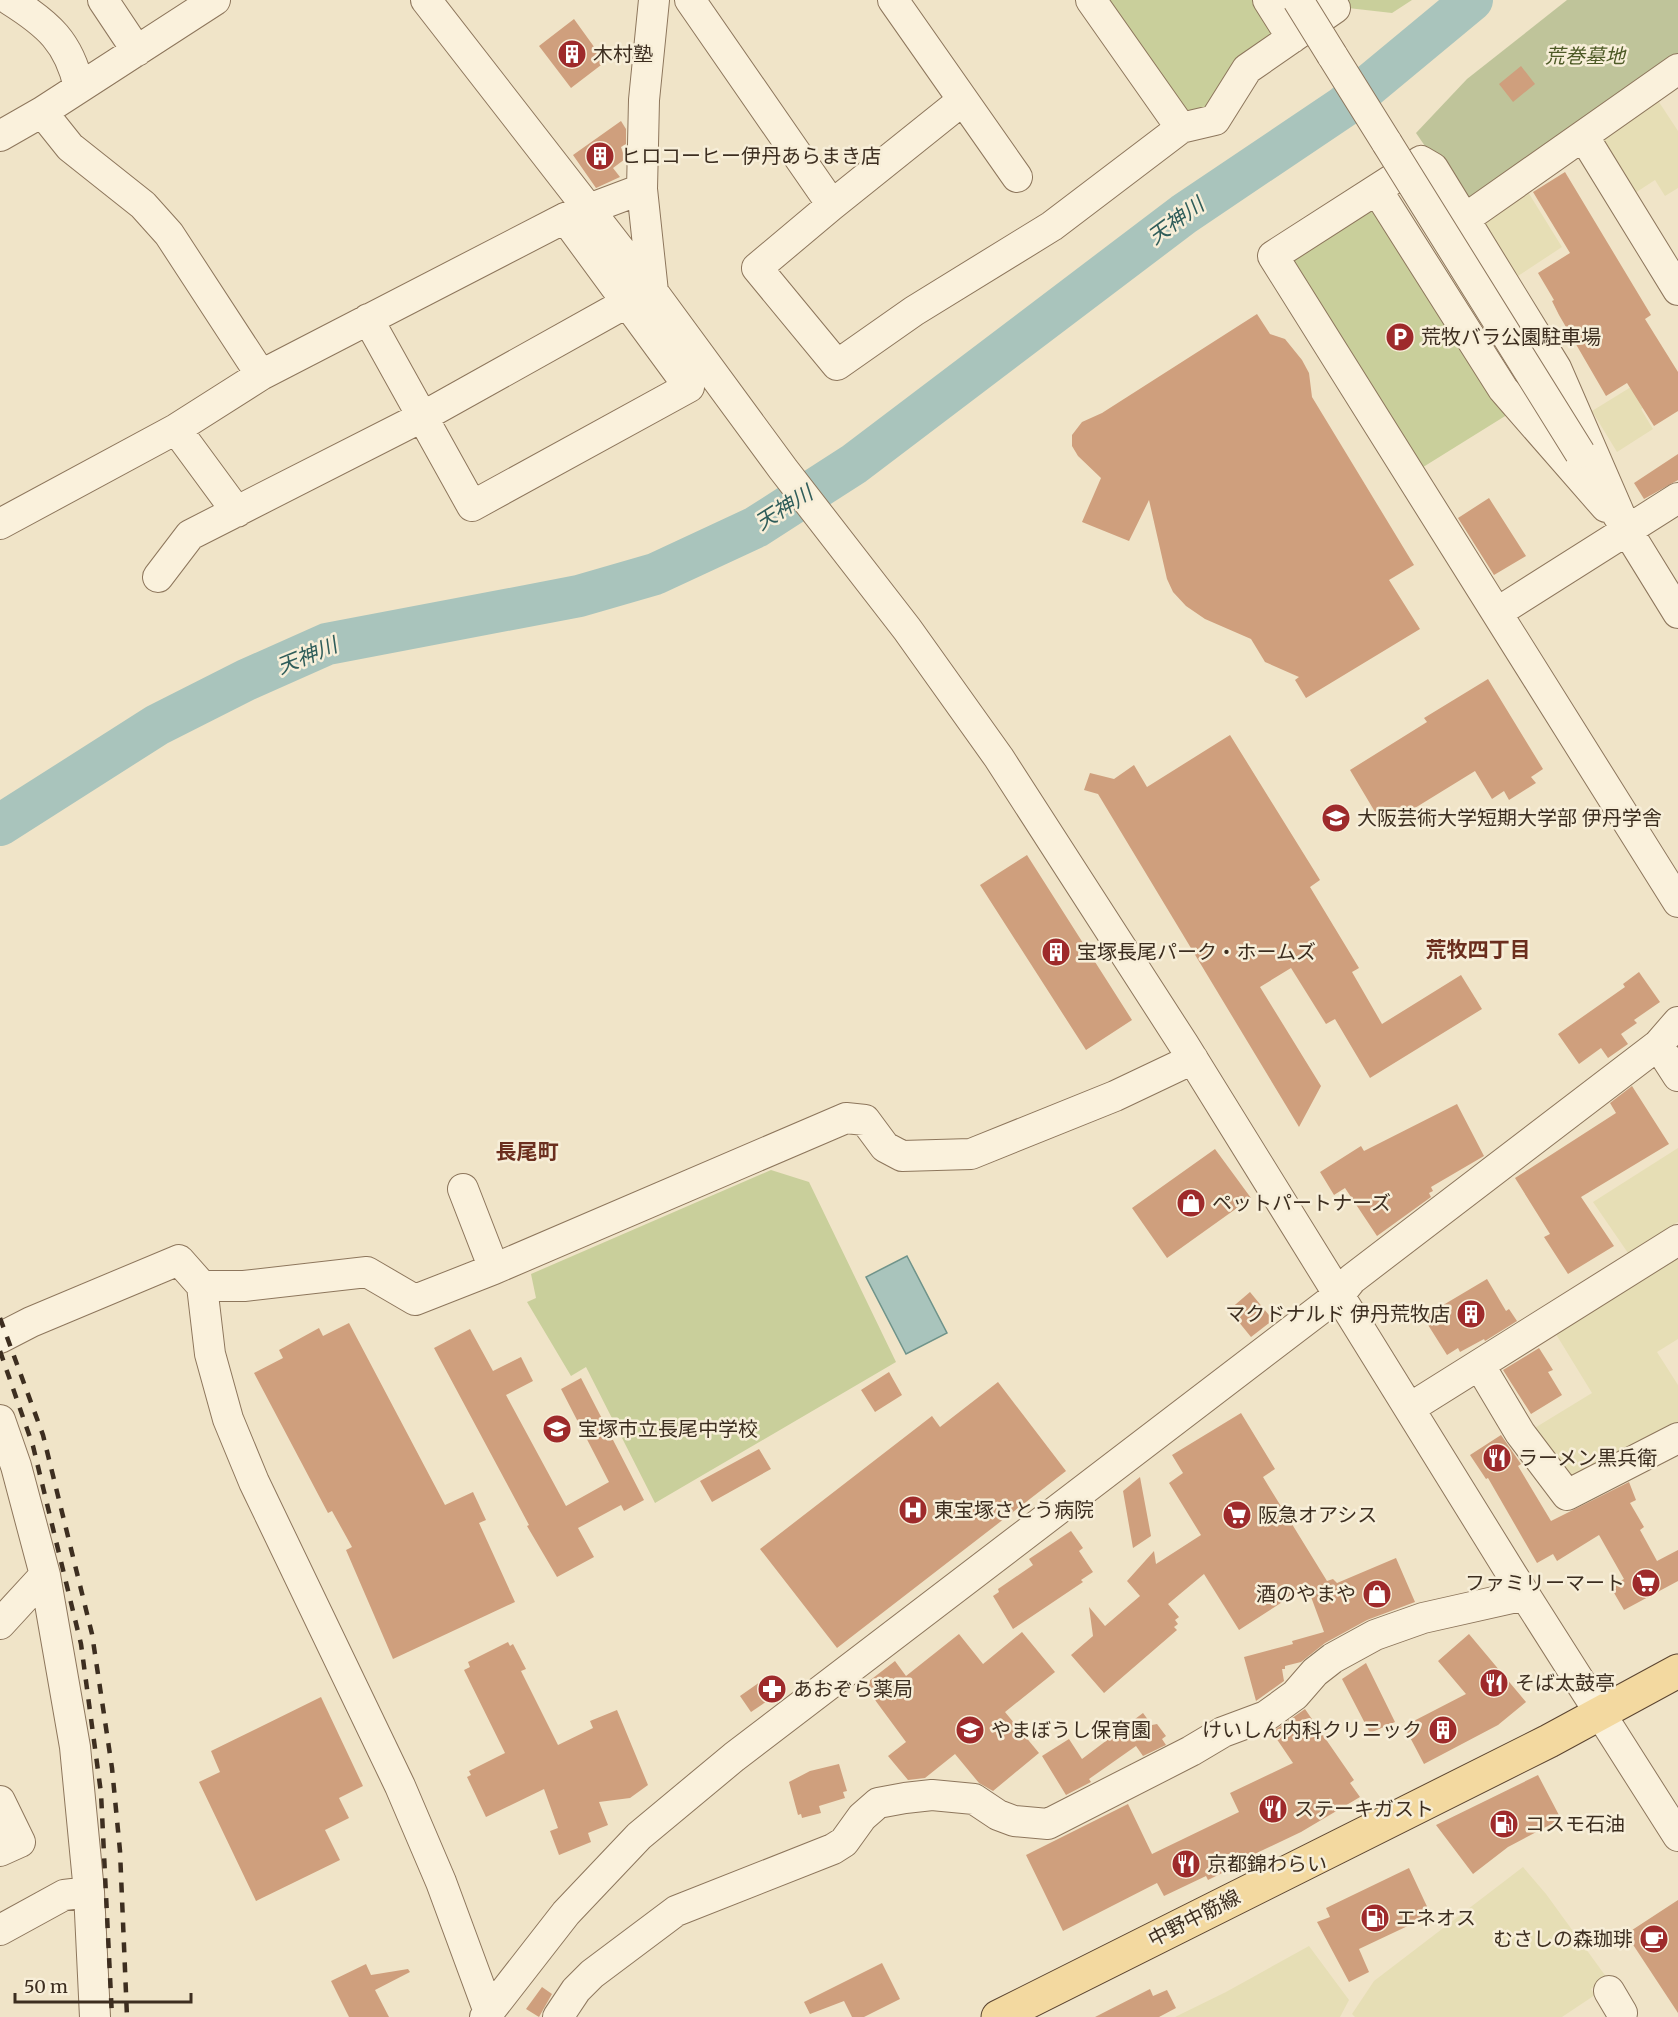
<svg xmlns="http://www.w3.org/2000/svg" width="1678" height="2017" viewBox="0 0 1678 2017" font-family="Merriweather,'Noto Sans JP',serif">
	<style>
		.farmland { fill: #e6deb5 }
		.green { fill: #c9cf9b }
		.cemetery { fill: #bfc49a }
		.water { fill: #a9c4bc; stroke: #6f938a; stroke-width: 1.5 }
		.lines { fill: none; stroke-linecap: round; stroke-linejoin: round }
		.river { stroke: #a9c4bc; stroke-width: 42 }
		.building { fill: #cf9f7d }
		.minor-casing { stroke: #8d765c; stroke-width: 32 }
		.major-casing { stroke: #5b4430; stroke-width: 35 }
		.minor { stroke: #faf1dc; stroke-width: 30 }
		.major { stroke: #f3d9a0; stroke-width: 33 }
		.rail { stroke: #3d2e20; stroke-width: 4.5; stroke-dasharray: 10 10; stroke-linecap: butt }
		.minor-bridge-casing { stroke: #8d765c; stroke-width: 32; stroke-linecap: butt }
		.minor-bridge { stroke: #faf1dc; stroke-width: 30 }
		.labels { text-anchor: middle; stroke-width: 5; stroke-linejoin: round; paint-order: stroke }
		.poi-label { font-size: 20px; fill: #3d2e20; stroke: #f7eed8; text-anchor: start }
		.park-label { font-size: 20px; font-style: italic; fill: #4d5a26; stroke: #f7eed8 }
		.street-label { font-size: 20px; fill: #3d2e20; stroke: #f7eed8 }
		.water-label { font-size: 21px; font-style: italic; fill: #2f5d5a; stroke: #f7eed8 }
		.neighbourhood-label { font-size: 21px; font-weight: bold; fill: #6b2e1e; stroke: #f7eed8 }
	</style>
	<rect width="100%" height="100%" fill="#f0e4c8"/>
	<path class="farmland" d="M1657 99 1678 131V188L1665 196 1655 180 1632 195 1601 138Z
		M1528 192 1562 247 1515 278 1486 234 1485 220Z
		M1644 379 1657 400 1641 409 1653 429 1617 452 1592 411Z
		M1678 1148V1222L1628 1253 1593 1202Z
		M1678 1247V1339L1657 1352 1678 1385V1428L1569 1481 1533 1429 1592 1393 1554 1331Z
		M1523 1867 1546 1894 1607 1978 1591 1989 1595 1995 1562 2017H1355L1352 2014 1374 1981Z
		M1309 1946 1349 2000 1340 2017H1175L1226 1992Z"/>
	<path class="green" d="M1102 0H1259L1276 43 1195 122Z
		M1343 0H1412L1392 13 1348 8Z
		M1380 203 1510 413 1420 469 1290 260Z
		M771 1170 809 1182 896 1362 655 1503 586 1367 571 1376 527 1302 536 1298 531 1274Z"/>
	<path class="cemetery" d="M1567 0H1678V57L1464 203 1416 133 1467 79Z"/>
	<path class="water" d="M907 1256 947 1333 906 1354 866 1277Z"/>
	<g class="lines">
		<path class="river" d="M0 825 157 725 246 680 327 644 579 596 655 574 756 527 854 464 1184 214 1343 107 1472 0"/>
	</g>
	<path class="building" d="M574 19 605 62 571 88 539 46Z
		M1521 66 1535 84 1513 102 1499 84Z
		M621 121 626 129V144L621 147 625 159 613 168 620 177 596 188 573 155Z
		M1565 172 1651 315 1645 319 1678 372V411L1654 426 1627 383 1606 396 1559 315 1552 301 1554 300 1538 273 1570 253 1533 192Z
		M1257 314 1270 334 1285 339 1302 360 1309 373 1312 397 1414 565 1389 580 1420 629 1306 698 1295 680 1299 677 1265 662 1251 639 1205 619 1186 606 1173 592 1167 579 1149 500 1129 541 1082 522 1101 478 1078 456 1072 446V435L1082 422 1102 413Z
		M1678 454V480L1644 499 1634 483Z
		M1489 498 1526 556 1494 575 1458 518Z
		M1488 679 1543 769 1531 777 1536 783 1509 800 1504 791 1492 799 1475 771 1384 827 1350 770 1427 722 1424 718Z
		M1230 735 1320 880 1310 887 1359 968 1352 972 1382 1024 1461 975 1482 1009 1370 1078 1335 1019 1326 1024 1291 968 1260 987 1321 1086 1299 1127 1098 794 1084 790 1090 773 1114 779 1134 765 1147 787Z
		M1027 855 1132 1020 1086 1050 980 885Z
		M1639 972 1660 1002 1634 1020 1637 1023 1621 1034 1628 1044 1608 1058 1601 1048 1579 1064 1558 1034 1625 987 1623 984Z
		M1632 1086 1669 1144 1581 1197 1614 1246 1568 1274 1544 1237 1550 1234 1515 1178 1616 1113 1610 1103Z
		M1457 1104 1484 1156 1431 1187 1433 1191 1429 1193 1431 1197 1377 1236 1345 1188 1334 1195 1320 1172 1361 1146 1364 1151Z
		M1215 1149 1251 1198 1167 1258 1132 1208Z
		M1487 1279 1506 1311 1509 1309 1517 1321 1485 1341 1484 1339 1460 1352 1458 1348 1447 1355 1423 1317Z
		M1250 1292 1273 1320 1251 1337 1229 1310Z
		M349 1323 445 1505 473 1492 486 1520 479 1523 515 1602 393 1659 346 1550 352 1547 332 1511 328 1513 254 1373 283 1358 279 1350 319 1328 323 1336Z
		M470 1329 493 1371 521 1357 533 1381 506 1395 566 1506 609 1482 561 1389 581 1378 644 1500 624 1511 621 1505 578 1528 594 1557 557 1577 527 1526 529 1525 434 1348Z
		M1539 1348 1553 1370 1548 1372 1562 1395 1531 1414 1503 1370Z
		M889 1372 902 1395 875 1412 861 1390Z
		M998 1382 1066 1471 837 1648 760 1549 932 1416 940 1427Z
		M1241 1413 1275 1469 1263 1477 1327 1581 1333 1579 1337 1583 1396 1558 1415 1602 1367 1620 1325 1643 1301 1662 1285 1666V1669H1282L1284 1681 1256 1701 1244 1657 1293 1644 1292 1641 1324 1632 1307 1586 1239 1630 1204 1574 1168 1604 1179 1617 1175 1620 1178 1624 1174 1627 1177 1630 1104 1693 1071 1655 1093 1636 1089 1607 1105 1626 1140 1596 1127 1581 1154 1551 1156 1564 1201 1535 1169 1483 1183 1473 1172 1455Z
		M1501 1435 1521 1464 1518 1466 1551 1521 1629 1482 1636 1500 1630 1503 1644 1527 1640 1530 1657 1561 1678 1550V1581L1624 1610 1610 1586 1624 1579 1599 1535 1557 1561 1553 1554 1537 1563 1488 1478 1486 1479 1470 1455Z
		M759 1449 771 1469 712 1502 700 1481Z
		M1140 1477 1151 1536 1133 1548 1123 1491Z
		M1071 1531 1083 1548 1079 1551 1093 1572 1081 1580 1083 1582 1013 1629 993 1596 999 1592 998 1589 1033 1565 1029 1559Z
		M1022 1632 1055 1672 1005 1712 1039 1753 993 1791 979 1783 955 1754 925 1778 908 1780 888 1756 906 1742 864 1685 895 1661 906 1676 959 1634 983 1664Z
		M1469 1634 1526 1702 1498 1725 1424 1764 1404 1726 1466 1694 1438 1661Z
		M508 1642 510 1646 513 1644 526 1669 521 1671 558 1745 593 1728 590 1721 617 1710 648 1785 630 1798 599 1802 608 1825 588 1833 591 1842 559 1855 550 1831 558 1828 544 1789 486 1817 467 1777 471 1775 469 1771 505 1753 464 1670 470 1667 468 1662Z
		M1366 1663 1395 1722 1370 1733 1342 1679Z
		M760 1682 773 1697 751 1712 740 1696Z
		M321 1697 363 1786 339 1798 349 1818 325 1830 340 1860 256 1901 199 1782 220 1772 211 1751Z
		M1305 1709 1354 1780 1350 1783 1360 1797 1301 1832 1227 1867 1228 1870 1208 1880 1206 1876 1164 1896 1157 1883 1063 1931 1026 1855 1128 1804 1152 1854 1239 1812 1230 1793 1293 1763 1272 1732Z
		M1143 1713 1152 1725 1157 1724 1166 1736 1162 1739 1166 1745 1143 1756 1136 1746 1089 1779 1091 1782 1066 1795 1042 1756 1069 1739 1082 1759Z
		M839 1764 847 1791 843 1792 845 1798 819 1806 821 1813 802 1818 801 1814 798 1815 789 1782 810 1771Z
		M1538 1775 1561 1819 1508 1847 1473 1874 1436 1825Z
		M1409 1868 1431 1915 1359 1949 1369 1972 1349 1982 1317 1922 1330 1917 1326 1908Z
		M1678 1900V2013L1626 1934Z
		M882 1963 900 1999 864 2017H852L844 2001 810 2014 804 2002Z
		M366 1964 371 1975 408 1969 410 1972 375 1990 389 2017H349L331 1981Z
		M542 1987 552 1994 539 2017 526 2009Z
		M1150 1989 1153 1996 1167 1990 1176 2008 1159 2017H1095Z"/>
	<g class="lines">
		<g class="minor-casing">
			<path id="minor" d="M10 0C48 24 69 42 79 87
				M103 0 137 51
				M215 0 42 112 70 147 143 205 169 234 261 375 565 218 642 189
				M426 0 653 292 783 469 907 629 999 758 1184 1045 1516 1581 1678 1836
				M690 0 832 205 963 100
				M893 0 1017 177
				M1091 0 1181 128
				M1268 0 1292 38
				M1332 55 1387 143
				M0 136 42 112
				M1584 137 1678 290
				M1377 190 1503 389 1606 507
				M832 205 757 268 837 365 914 311 1052 226 1181 128 1215 120 1247 69 1335 8 1330 0
				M1466 218 1678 69
				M653 292 642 189 644 100 654 0
				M368 319 472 506 689 387 565 218
				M176 429 237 512
				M1617 514 1678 613
				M0 524 176 429 261 375
				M1626 529 1556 368 1433 168 1421 161 1273 256 1678 902
				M158 577 190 535 422 417 628 302
				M1498 612 1678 498
				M1658 1045 1678 1076
				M463 1189 494 1269
				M202 1286 210 1354 228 1419 254 1482 400 1786 441 1882 489 2012
				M0 1338 31 1322 179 1260 202 1286H244L367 1272 415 1300 494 1269 846 1118 865 1120 885 1147 902 1156 971 1154 1115 1096 1193 1059
				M1480 1366 1520 1433 1567 1495 1678 1438
				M1410 1408 1678 1240
				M0 1420 16 1466 45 1575
				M0 1624 45 1575 75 1747 89 1892 95 2017
				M0 1801 20 1842 0 1851
				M0 1930 64 1895 89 1892
				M1609 1991 1622 2013
				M485 2017 566 1913 639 1836 734 1757 1340 1294 1352 1279 1658 1045 1678 1022
				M558 2017 576 1990 592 1974 676 1911 833 1849 844 1842 862 1817 878 1803 905 1798 932 1795 974 1799 998 1815 1014 1821 1048 1824 1191 1751 1223 1732 1266 1716 1295 1695 1315 1672 1333 1658 1375 1635 1423 1618 1525 1595"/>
		</g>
		<g class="major-casing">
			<path id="major" d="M998 2017 1549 1741 1678 1671"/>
		</g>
		<use href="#minor" class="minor"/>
		<use href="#major" class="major"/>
		<path class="rail" d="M0 1318 43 1435 92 1634 112 1768 120 1851 127 2017
			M0 1351 33 1446 81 1644 101 1793 112 2017"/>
		<g class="minor-bridge-casing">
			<path id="minor-bridge" d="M1298 0 1332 55
				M1387 143 1580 453"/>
		</g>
		<use href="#minor-bridge" class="minor-bridge"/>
	</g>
	<defs>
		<g id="building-disc" transform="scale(1.5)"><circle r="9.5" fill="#9e2a2b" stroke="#f7eed8"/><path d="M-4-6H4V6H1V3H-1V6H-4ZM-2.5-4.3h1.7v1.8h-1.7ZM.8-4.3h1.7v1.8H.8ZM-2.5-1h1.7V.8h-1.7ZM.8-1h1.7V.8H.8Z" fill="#fff"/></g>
		<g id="parking-disc" transform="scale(1.5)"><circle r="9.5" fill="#9e2a2b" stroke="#f7eed8"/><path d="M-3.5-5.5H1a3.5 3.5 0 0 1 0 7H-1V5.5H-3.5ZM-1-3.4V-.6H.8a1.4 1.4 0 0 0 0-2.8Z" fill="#fff"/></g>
		<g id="university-disc" transform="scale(1.5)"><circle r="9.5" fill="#9e2a2b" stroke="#f7eed8"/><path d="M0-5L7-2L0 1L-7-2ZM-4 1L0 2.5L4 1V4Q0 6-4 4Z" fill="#fff"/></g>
		<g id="shop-disc" transform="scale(1.5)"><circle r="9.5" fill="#9e2a2b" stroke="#f7eed8"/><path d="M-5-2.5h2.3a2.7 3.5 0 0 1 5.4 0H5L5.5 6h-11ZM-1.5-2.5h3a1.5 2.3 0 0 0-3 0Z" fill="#fff"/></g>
		<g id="school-disc" transform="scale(1.5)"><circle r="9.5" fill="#9e2a2b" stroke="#f7eed8"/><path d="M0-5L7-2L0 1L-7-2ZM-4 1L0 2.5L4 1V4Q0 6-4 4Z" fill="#fff"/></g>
		<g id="restaurant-disc" transform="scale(1.5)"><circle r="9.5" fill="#9e2a2b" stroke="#f7eed8"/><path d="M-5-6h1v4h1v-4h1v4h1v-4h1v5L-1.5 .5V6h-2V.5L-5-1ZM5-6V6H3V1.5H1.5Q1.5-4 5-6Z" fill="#fff"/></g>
		<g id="hospital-disc" transform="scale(1.5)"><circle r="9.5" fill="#9e2a2b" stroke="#f7eed8"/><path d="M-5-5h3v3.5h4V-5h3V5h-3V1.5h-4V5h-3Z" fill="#fff"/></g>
		<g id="supermarket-disc" transform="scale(1.5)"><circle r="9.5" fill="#9e2a2b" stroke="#f7eed8"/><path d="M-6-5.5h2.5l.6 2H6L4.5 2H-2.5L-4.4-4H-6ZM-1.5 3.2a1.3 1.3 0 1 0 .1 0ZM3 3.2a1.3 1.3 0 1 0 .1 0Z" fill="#fff"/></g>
		<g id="pharmacy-disc" transform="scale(1.5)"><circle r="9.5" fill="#9e2a2b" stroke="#f7eed8"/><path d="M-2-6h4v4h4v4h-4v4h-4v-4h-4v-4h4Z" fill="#fff"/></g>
		<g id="fuel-disc" transform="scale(1.5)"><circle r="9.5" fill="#9e2a2b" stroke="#f7eed8"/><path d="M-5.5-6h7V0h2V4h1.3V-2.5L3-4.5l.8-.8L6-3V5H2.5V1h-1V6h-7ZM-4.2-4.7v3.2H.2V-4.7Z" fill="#fff"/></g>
		<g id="cafe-disc" transform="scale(1.5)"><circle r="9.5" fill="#9e2a2b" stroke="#f7eed8"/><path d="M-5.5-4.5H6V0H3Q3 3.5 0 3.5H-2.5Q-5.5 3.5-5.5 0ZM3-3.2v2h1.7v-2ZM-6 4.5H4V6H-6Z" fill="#fff"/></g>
	</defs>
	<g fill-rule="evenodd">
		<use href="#building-disc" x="572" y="54"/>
		<use href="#building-disc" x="600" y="156"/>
		<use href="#parking-disc" x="1400" y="337"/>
		<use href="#university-disc" x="1336" y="818"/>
		<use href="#building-disc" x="1056" y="952"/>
		<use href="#shop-disc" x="1191" y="1203"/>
		<use href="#building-disc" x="1471" y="1314"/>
		<use href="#school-disc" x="557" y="1429"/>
		<use href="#restaurant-disc" x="1497" y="1458"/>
		<use href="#hospital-disc" x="913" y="1510"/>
		<use href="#supermarket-disc" x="1237" y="1515"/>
		<use href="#supermarket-disc" x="1646" y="1583"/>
		<use href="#shop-disc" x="1377" y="1594"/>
		<use href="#restaurant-disc" x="1494" y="1683"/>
		<use href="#pharmacy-disc" x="772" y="1689"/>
		<use href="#school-disc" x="970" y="1730"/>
		<use href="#building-disc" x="1443" y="1730"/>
		<use href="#restaurant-disc" x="1273" y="1809"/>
		<use href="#fuel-disc" x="1504" y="1824"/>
		<use href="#restaurant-disc" x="1186" y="1864"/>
		<use href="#fuel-disc" x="1375" y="1918"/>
		<use href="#cafe-disc" x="1654" y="1939"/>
	</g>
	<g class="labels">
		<g class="poi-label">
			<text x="593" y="61">木村塾</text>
			<text x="621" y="163">ヒロコーヒー伊丹あらまき店</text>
			<text x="1421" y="344">荒牧バラ公園駐車場</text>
			<text x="1357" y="825">大阪芸術大学短期大学部 伊丹学舎</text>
			<text x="1077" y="959">宝塚長尾パーク・ホームズ</text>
			<text x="1212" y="1210">ペットパートナーズ</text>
			<text x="1450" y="1321" text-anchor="end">マクドナルド 伊丹荒牧店</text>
			<text x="578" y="1436">宝塚市立長尾中学校</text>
			<text x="1518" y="1465">ラーメン黒兵衛</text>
			<text x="934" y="1517">東宝塚さとう病院</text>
			<text x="1258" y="1522">阪急オアシス</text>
			<text x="1625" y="1590" text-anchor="end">ファミリーマート</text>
			<text x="1356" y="1601" text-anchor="end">酒のやまや</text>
			<text x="1515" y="1690">そば太鼓亭</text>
			<text x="793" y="1696">あおぞら薬局</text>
			<text x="991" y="1737">やまぼうし保育園</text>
			<text x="1422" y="1737" text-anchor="end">けいしん内科クリニック</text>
			<text x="1294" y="1816">ステーキガスト</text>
			<text x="1525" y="1831">コスモ石油</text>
			<text x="1207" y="1871">京都錦わらい</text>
			<text x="1396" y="1925">エネオス</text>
			<text x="1633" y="1946" text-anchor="end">むさしの森珈琲</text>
		</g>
		<g class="park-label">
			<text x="1585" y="63">荒巻墓地</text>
		</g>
		<g class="street-label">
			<text transform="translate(1194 1918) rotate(-27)" y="7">中野中筋線</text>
		</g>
		<g class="water-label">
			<text transform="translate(1176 221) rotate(-36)" y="7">天神川</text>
			<text transform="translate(784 508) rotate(-32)" y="7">天神川</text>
			<text transform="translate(307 656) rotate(-22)" y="7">天神川</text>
		</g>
		<g class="neighbourhood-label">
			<text x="1478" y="957">荒牧四丁目</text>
			<text x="527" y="1159">長尾町</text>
		</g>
	</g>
	<path d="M15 1993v9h176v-9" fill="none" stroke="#3d2e20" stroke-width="3"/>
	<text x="24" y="1993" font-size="18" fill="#3d2e20" stroke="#f7eed8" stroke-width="4.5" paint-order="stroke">50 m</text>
</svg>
